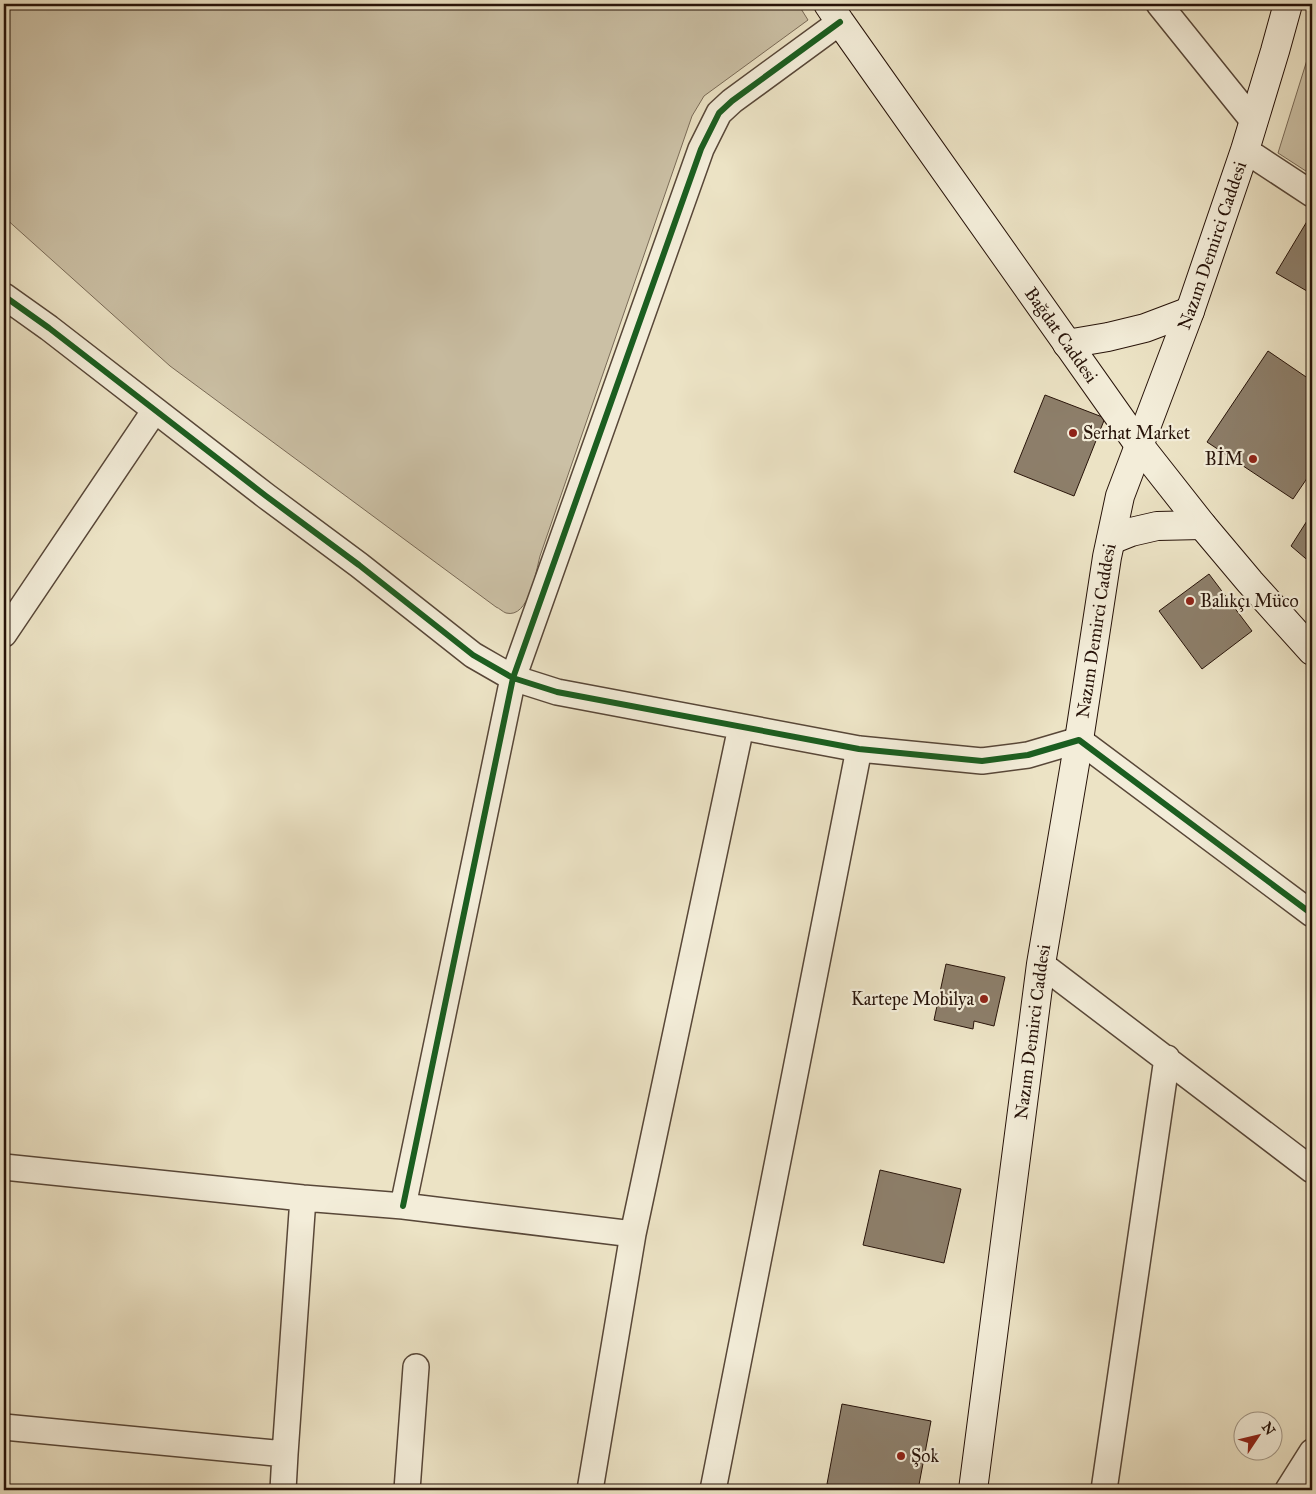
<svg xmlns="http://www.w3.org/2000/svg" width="1316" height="1494" viewBox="0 0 1316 1494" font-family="'IM FELL Great Primer',serif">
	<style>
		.green { fill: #cbc0a5; stroke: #796a57 }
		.building { fill: #8d7f6b; stroke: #271309 }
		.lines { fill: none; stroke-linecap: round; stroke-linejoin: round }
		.street-casing { stroke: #584738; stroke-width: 28 }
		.secondary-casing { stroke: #271309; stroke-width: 30 }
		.street { stroke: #f3edd9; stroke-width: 25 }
		.secondary { stroke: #f3edd9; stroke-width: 28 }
		.cycleway-casing { stroke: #f3edd9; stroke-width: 9 }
		.cycleway { stroke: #1b5e20; stroke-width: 6 }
		.poi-dot { fill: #8f2418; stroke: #f3edd9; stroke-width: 2 }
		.labels { text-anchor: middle; stroke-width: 4.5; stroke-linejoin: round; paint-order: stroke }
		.street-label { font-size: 18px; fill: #271309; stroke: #f3edd9 }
		.poi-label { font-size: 18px; fill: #271309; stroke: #f3edd9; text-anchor: start }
	</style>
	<rect width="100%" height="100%" fill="#ece3c5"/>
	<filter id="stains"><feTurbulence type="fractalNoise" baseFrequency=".004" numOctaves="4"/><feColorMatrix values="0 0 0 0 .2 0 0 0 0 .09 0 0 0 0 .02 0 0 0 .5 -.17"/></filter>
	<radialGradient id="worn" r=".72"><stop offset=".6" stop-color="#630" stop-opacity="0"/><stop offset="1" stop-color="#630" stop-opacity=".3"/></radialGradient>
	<path class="green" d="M4 4H798L808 20 704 96 692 116 540 556C536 571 529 619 506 613 503 612 499 608 496 607L170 366 4 217Z
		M1312 44V175L1278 153Z"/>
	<path class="building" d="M1309 218 1312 221V294L1276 273Z
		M1268 351 1312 381V471L1293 499 1207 442Z
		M1045 395 1105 418 1074 496 1014 472Z
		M1312 513V564L1291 546Z
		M1209 574 1252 631 1202 669 1159 611Z
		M946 964 1005 977 994 1026 974 1021 973 1029 934 1020Z
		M880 1170 961 1189 944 1263 863 1245Z
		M842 1404 931 1421 918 1490H859L827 1484Z"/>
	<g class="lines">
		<g class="street-casing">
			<path id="street" d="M1159 4 1254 122
				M1245 150 1312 194
				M4 296 49 328 266 496 359 565 473 655 513 678 557 692 859 749 982 761 1028 755 1079 740 1312 914
				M4 634 155 410
				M1041 964 1312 1170
				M4 1167 303 1198 403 1206 633 1234
				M403 1206 513 678 701 149 719 113 732 101 840 22
				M4 1427 285 1454
				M283 1490 285 1454 303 1198
				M407 1490 416 1367
				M590 1490 633 1234 741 727
				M713 1490 859 749
				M1104 1490 1167 1058
				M1288 1490 1312 1452"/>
		</g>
		<g class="secondary-casing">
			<g id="secondary">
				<path id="s1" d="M828 4 840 22 1139 445 1202 525 1250 582 1312 651"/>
				<path d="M1067 344 1108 337 1145 328 1190 311"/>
				<path d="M1111 540 1131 532 1157 526 1202 525"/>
				<path id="s2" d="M973 1490 1041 964 1079 740 1107 557 1120 496 1190 311 1245 150 1275 51 1288 4"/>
			</g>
		</g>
		<use href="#street" class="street"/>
		<use href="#secondary" class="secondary"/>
		<g class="cycleway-casing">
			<path id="cycleway" d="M4 296 49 328 266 496 359 565 473 655 513 678 557 692 859 749 982 761 1028 755 1079 740 1312 914
				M403 1206 513 678 701 149 719 113 732 101 840 22"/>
		</g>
		<use href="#cycleway" class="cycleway"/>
	</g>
	<g class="poi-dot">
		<circle cx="1073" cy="433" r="5"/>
		<circle cx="1253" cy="459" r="5"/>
		<circle cx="1190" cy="601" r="5"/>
		<circle cx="984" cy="999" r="5"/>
		<circle cx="901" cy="1456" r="5"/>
	</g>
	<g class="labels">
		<g class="street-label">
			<text dy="6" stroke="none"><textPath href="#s2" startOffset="1272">Nazım Demirci Caddesi</textPath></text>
			<text dy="6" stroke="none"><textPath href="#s1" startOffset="405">Bağdat Caddesi</textPath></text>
			<text dy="6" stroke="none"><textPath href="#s2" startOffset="868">Nazım Demirci Caddesi</textPath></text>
			<text dy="6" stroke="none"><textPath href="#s2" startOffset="462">Nazım Demirci Caddesi</textPath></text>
		</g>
		<g class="poi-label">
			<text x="1083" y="439">Serhat Market</text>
			<text x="1243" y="465" text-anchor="end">BİM</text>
			<text x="1200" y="607">Balıkçı Müco</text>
			<text x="974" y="1005" text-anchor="end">Kartepe Mobilya</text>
			<text x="911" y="1462">Şok</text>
		</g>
	</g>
	<rect width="1316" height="1494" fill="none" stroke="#ece3c5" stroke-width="20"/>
	<rect x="5" y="5" width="1306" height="1484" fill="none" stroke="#271309" stroke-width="2.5"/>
	<rect x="10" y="10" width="1296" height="1474" fill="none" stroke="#271309"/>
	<g transform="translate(1258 1436) rotate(55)"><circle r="24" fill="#f3edd9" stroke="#a19686"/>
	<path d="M0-4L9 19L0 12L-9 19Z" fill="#8f2418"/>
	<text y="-8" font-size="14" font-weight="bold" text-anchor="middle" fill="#271309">N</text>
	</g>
	<rect width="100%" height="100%" filter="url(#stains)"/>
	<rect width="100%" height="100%" fill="url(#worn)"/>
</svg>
